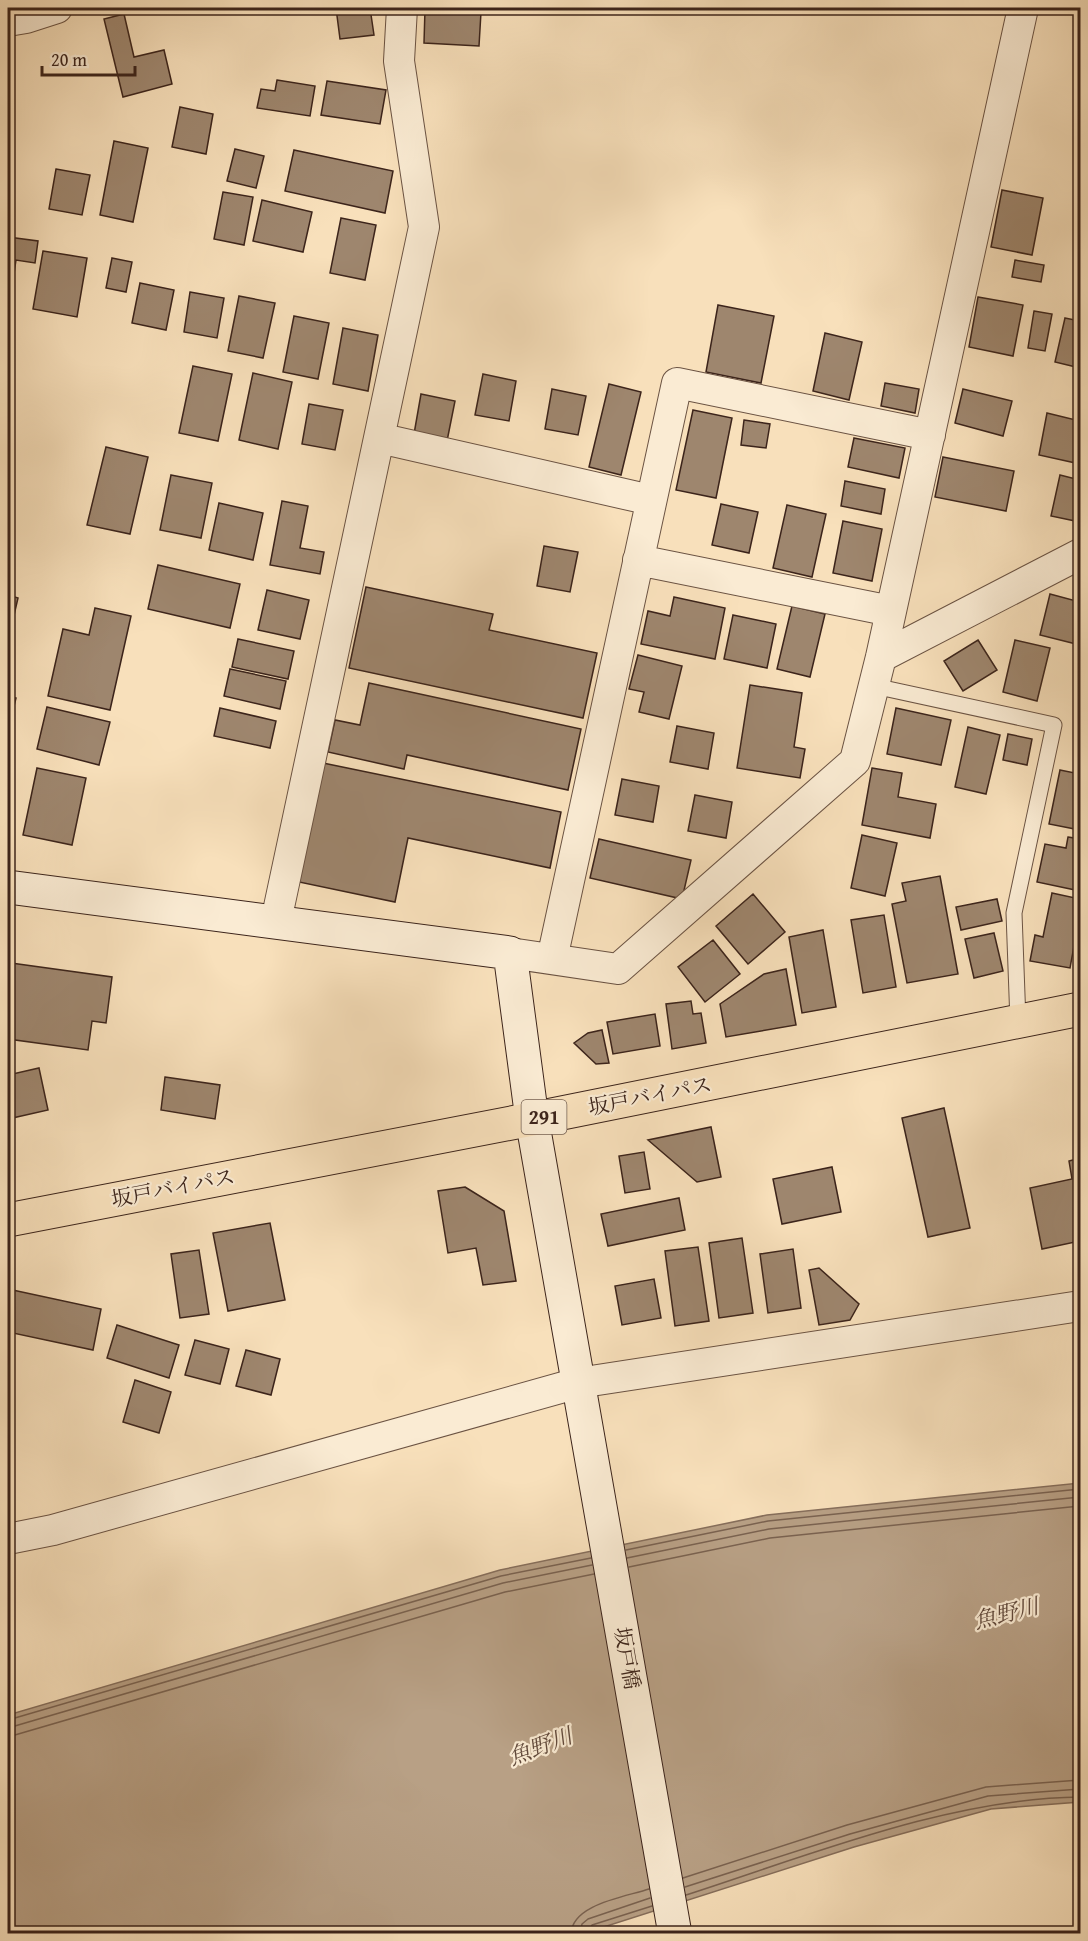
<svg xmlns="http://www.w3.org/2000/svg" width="1088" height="1941" viewBox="0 0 1088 1941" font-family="'Gentium Book Plus','Noto Serif JP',serif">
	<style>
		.water { fill: #b8a085; stroke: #866e5b; stroke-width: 1.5 }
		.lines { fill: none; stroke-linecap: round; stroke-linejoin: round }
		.shore { stroke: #7a6250; stroke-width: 1.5 }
		.building { fill: #9e866e; stroke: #3c241b; stroke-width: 1.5 }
		.lane-casing { stroke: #6b5343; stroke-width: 17 }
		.street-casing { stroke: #6b5343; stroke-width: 32 }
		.secondary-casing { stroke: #3c241b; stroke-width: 35 }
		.highway-casing { stroke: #3c241b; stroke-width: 35 }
		.lane { stroke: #faebd3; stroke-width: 15 }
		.street { stroke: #faebd3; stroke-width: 30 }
		.secondary { stroke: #faebd3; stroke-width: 33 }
		.highway { stroke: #f8e0bb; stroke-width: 33 }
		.labels { text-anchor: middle; stroke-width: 4.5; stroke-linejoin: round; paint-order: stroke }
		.shield { fill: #faebd3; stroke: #756052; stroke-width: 1.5 }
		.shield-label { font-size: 20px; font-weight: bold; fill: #3c241b }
		.street-label { font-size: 21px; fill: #3c241b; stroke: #faebd3 }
		.water-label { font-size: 22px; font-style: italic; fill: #61493b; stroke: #faebd3 }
	</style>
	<rect width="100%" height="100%" fill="#f8e0bb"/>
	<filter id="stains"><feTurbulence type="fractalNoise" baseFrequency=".00333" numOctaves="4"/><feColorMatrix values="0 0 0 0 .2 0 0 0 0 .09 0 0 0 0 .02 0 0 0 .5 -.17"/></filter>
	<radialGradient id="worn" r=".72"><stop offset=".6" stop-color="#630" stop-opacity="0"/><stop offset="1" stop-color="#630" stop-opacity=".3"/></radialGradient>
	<path class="water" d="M1080 1483V1802L991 1809 854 1847 585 1933 8 1934V1715L500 1570 767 1515Z"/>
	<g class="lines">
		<path class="shore" d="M626 1550 768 1521 1080 1489
			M627 1558 769 1529 1080 1497
			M629 1567 770 1538 1080 1506
			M8 1720 501 1576 591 1558
			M8 1728 503 1583 592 1565
			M8 1737 505 1592 594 1574
			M683 1878 847 1825 986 1787 1080 1780
			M685 1887 850 1834 988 1796 1080 1789
			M686 1895C810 1855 951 1798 1080 1797
			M571 1934C572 1904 625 1897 649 1889
			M580 1934 582 1924 588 1919 650 1898
			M588 1934 592 1925 652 1906"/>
	</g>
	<path class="building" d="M336 8H370L374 35 340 39Z
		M425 9 481 12 479 46 424 43Z
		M124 14 134 57 164 50 172 84 123 97 104 19Z
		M277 80 315 86 310 116 257 108 261 89 275 91Z
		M327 81 386 90 380 124 321 115Z
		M180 107 213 114 206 154 172 147Z
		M114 141 148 148 133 222 100 215Z
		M235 149 264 156 256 188 227 181Z
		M294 150 393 171 385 213 285 191Z
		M56 169 90 175 82 215 49 209Z
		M1002 190 1043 198 1032 255 991 247Z
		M223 192 253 197 244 245 214 239Z
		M262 200 312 212 303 252 253 241Z
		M341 218 376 225 365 280 330 273Z
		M8 237 38 241 35 263 16 260 9 307Z
		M43 251 87 258 77 317 33 309Z
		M112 258 132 262 126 292 106 288Z
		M1015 260 1044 265 1041 282 1012 277Z
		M140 283 174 290 166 330 132 323Z
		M190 292 224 298 217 338 184 332Z
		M239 296 275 303 263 358 228 351Z
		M978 297 1023 305 1013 356 969 347Z
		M718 305 774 316 761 383 706 372Z
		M1034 311 1052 314 1045 351 1028 348Z
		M294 316 329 323 318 379 283 372Z
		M1065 318 1080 321V368L1055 362Z
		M343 328 378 335 368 391 333 384Z
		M825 333 862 342 849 400 813 391Z
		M193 366 232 374 218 441 179 433Z
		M253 373 292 382 278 449 239 440Z
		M483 374 516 381 509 421 475 415Z
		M885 383 919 389 915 413 881 406Z
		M609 384 641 392 621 475 589 467Z
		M552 389 586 396 578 435 545 429Z
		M963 389 1012 401 1003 436 955 423Z
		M421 394 455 401 447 441 414 434Z
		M309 404 343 410 335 450 302 444Z
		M693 410 732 418 716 498 676 490Z
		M1047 413 1080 421V464L1039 455Z
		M744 420 770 424 766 448 741 445Z
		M854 438 905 448 899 478 848 467Z
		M106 447 148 457 130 534 87 525Z
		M943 457 1014 471 1006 511 935 497Z
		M171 475 212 483 201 538 160 530Z
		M1060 475 1080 480V522L1051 516Z
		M845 481 885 489 881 514 841 506Z
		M282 501 308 506 300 548 324 552 320 574 270 565Z
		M219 503 263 513 253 560 209 550Z
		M721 504 758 512 749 553 712 545Z
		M787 505 826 514 812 577 773 568Z
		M843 521 882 529 872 581 833 573Z
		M544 546 578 552 570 592 537 586Z
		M158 565 240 584 230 628 148 609Z
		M366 587 493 614 489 630 597 653 583 718 349 668Z
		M267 590 309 600 300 639 258 630Z
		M1050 594 1080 602V645L1040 635Z
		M8 595 18 598 8 641Z
		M674 597 725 608 715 659 641 644 648 611 670 616Z
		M792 606 825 614 810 677 777 669Z
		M95 608 131 616 110 710 48 696 63 629 89 635Z
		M733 615 776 624 767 668 724 659Z
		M238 639 294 651 288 679 232 667Z
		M978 640 997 670 963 691 944 661Z
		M1015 640 1050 648 1037 701 1003 692Z
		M638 655 682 666 669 719 639 712 644 692 629 689Z
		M230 669 286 681 280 709 224 696Z
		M369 683 581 729 568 790 407 755 404 769 328 752 335 720 360 725Z
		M750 685 802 693 794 747 805 749 800 778 737 768Z
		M8 696 16 698 9 726 8 725Z
		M47 707 110 722 99 765 37 749Z
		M220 708 276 721 270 748 214 736Z
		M896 708 951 720 941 765 887 754Z
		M677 726 714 733 708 769 670 762Z
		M968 727 1000 735 986 794 955 787Z
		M1008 734 1032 739 1027 765 1003 760Z
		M323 763 561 812 550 868 408 838 395 902 299 882Z
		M37 768 86 778 72 845 23 835Z
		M872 768 902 773 898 797 936 804 930 838 862 825Z
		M1060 770 1080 774V830L1049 824Z
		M622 779 659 786 653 822 615 815Z
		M695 795 732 802 726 838 688 831Z
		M862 835 897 843 885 896 851 888Z
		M1068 837 1080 839V891L1037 882 1045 844 1066 848Z
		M599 839 691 860 682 899 590 878Z
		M940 876 958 974 907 983 892 904 906 901 902 883Z
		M1052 893 1080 899V914L1070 968 1030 961 1035 935 1043 937Z
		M753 894 785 932 748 964 716 926Z
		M997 899 1002 921 961 930 956 907Z
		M884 915 896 987 863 993 851 920Z
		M823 930 836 1007 802 1013 789 937Z
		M994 933 1003 971 974 978 965 939Z
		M713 940 740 974 705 1002 678 967Z
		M11 963 112 977 106 1023 92 1021 88 1050 8 1039V993Z
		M786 969 796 1025 726 1037 720 1004 764 974Z
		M691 1001 693 1014 701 1013 706 1043 672 1049 666 1004Z
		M655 1014 660 1046 613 1054 607 1022Z
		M602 1030 609 1063 596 1064 574 1043 588 1033Z
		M39 1068 48 1110 8 1119V1075Z
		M165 1077 220 1085 215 1119 161 1110Z
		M944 1108 970 1228 928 1237 902 1118Z
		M711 1127 721 1177 697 1182 648 1140Z
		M644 1152 650 1189 625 1193 619 1156Z
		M1080 1158V1241L1042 1249 1030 1188 1072 1179 1069 1161Z
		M832 1167 841 1212 782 1224 773 1179Z
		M465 1187 504 1211 516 1281 483 1285 476 1248 448 1253 438 1191Z
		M679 1198 685 1230 608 1246 601 1214Z
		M270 1223 285 1300 228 1311 213 1233Z
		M742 1238 753 1313 719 1318 709 1243Z
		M698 1247 709 1321 675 1326 665 1251Z
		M793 1249 801 1308 768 1313 760 1254Z
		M199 1250 209 1314 180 1318 171 1254Z
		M819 1268 859 1304 850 1320 819 1325 809 1270Z
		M654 1279 661 1318 622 1325 615 1286Z
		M8 1289 101 1309 93 1350 8 1332Z
		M117 1325 179 1345 169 1378 107 1358Z
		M195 1340 229 1349 220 1384 185 1375Z
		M246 1350 280 1359 271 1395 236 1386Z
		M135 1380 171 1392 159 1433 123 1422Z"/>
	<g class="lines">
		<g class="lane-casing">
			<path id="lane" d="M874 686 1054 725 1014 913 1018 1022"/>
		</g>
		<g class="street-casing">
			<path id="street" d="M8 21 26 18 57 8
				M379 438 651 500
				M638 560 891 611
				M881 657 1080 554
				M276 921 424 227 399 61 402 8
				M510 953 618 969 855 761 881 657 1023 8
				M552 959 677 383 930 435
				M8 1539 53 1530 578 1383 1080 1306"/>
		</g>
		<g class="secondary-casing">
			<path id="secondary" d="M8 887 510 953 532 1119 675 1934"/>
		</g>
		<g class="highway-casing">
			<path id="highway" d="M8 1220 532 1119 1080 1009"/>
		</g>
		<use href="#lane" class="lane"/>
		<use href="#street" class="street"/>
		<use href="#secondary" class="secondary"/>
		<use href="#highway" class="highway"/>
	</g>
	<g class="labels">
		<rect class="shield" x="521.5" y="1100" width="45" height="34" rx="4.5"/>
		<g class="shield-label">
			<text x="544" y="1124">291</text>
		</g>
		<g class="street-label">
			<text transform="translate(650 1096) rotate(-11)" y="7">坂戸バイパス</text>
			<text transform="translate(173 1188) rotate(-11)" y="7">坂戸バイパス</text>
			<text transform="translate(627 1658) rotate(80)" y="7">坂戸橋</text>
		</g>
		<g class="water-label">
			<text transform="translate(1006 1613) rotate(-14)" y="8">魚野川</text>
			<text transform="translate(540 1746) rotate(-21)" y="8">魚野川</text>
		</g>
	</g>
	<rect width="1088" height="1941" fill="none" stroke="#f8e0bb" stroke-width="30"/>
	<rect x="9" y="9" width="1070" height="1923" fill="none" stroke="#3c241b" stroke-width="3"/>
	<rect x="15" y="15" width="1058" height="1911" fill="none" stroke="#3c241b" stroke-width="1.5"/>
	<path d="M42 66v9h93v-9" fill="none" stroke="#3c241b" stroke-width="3"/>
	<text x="51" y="66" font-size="18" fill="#3c241b" stroke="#faebd3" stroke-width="4.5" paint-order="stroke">20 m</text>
	<rect width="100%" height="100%" filter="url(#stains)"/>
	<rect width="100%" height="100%" fill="url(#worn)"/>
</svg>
